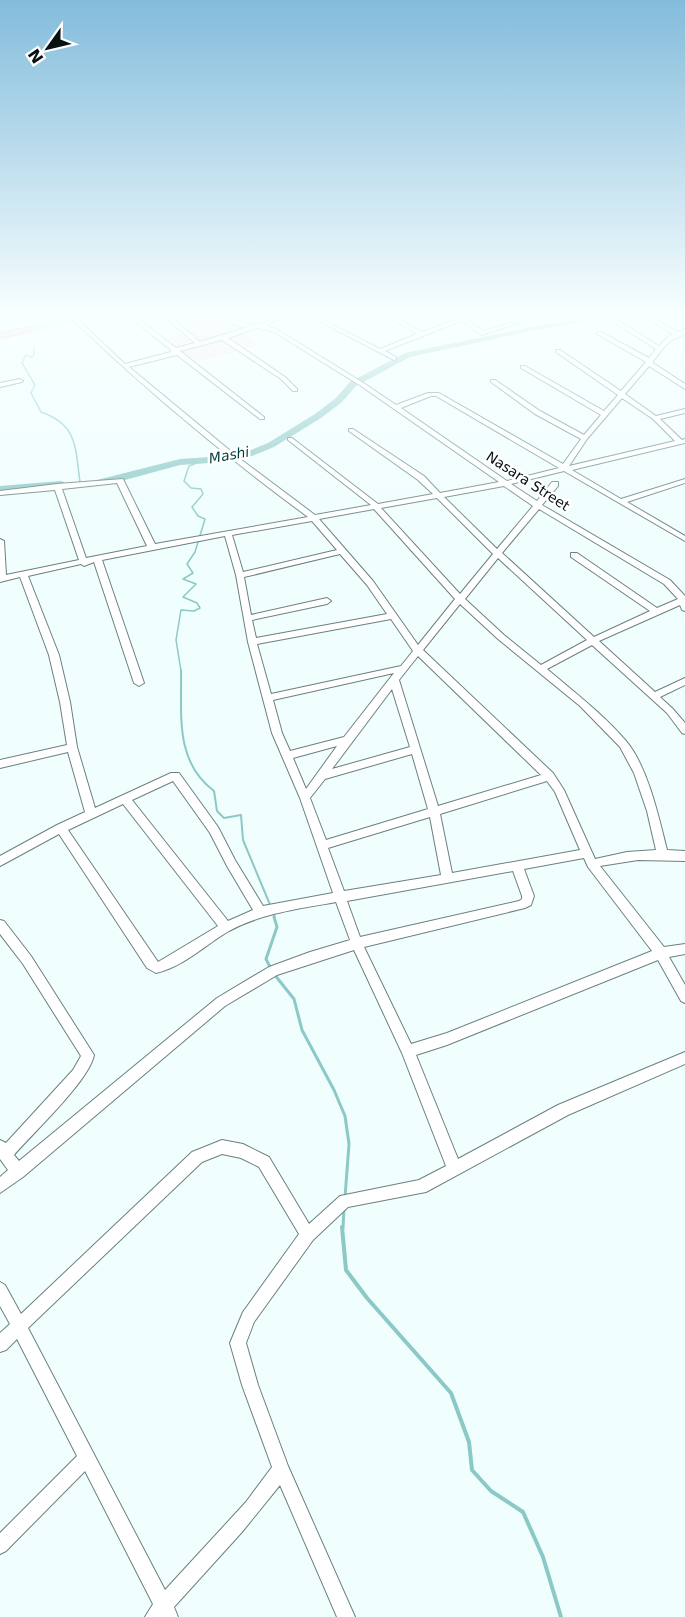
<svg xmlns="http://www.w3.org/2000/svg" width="685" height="1617" font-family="'DejaVu Sans',sans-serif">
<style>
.green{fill:#ffe2f1}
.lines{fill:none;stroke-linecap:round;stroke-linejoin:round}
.stream-far3{stroke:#8bc9c7;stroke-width:1.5}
.stream-far2{stroke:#8bc9c7;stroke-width:2}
.stream-far1{stroke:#8bc9c7;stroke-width:3}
.stream{stroke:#8bc9c7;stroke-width:4}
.river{fill:#8bc9c7;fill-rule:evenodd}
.minor-casing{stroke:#6b807f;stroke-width:2}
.highway-casing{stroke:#a48597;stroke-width:1}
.minor{fill:#fff;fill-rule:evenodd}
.highway{fill:#f8c4df;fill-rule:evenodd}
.labels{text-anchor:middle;stroke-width:5;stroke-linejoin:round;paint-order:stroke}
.far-water-label{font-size:14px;font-style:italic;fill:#013e3d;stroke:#fff}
.far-street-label{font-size:14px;fill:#081010;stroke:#fff}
</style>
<rect width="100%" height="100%" fill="#f0fefe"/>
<path class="green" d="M 162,317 L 229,317 L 245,327 L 241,329 L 259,346 L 189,363 L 160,341 L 184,331 L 180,326 Z"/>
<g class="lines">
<g class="stream-far3">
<path d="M 582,317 L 585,320"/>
<path d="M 18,319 L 20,317"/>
<path d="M 34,347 L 34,355 L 31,357 L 26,355 L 22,363 L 35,385 L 31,393 L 41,412 C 78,425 75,447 80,482"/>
<path d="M 181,671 L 176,640 L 181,610 L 194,611 L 200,608 L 197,603 L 183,597 L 196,584 L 183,579 L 193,573 L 187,564 L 195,552 L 205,519 L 198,516 L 192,507 L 203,494 L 201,489 L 191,488 L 184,481 L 189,466 L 202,461"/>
</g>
<g class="stream-far2">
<path d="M 181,670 C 182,714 174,761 214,791 L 217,811 L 224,818 L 241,815 L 243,840 L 271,907"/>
<path d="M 273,912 L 275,918"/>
</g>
<g class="stream-far1">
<path d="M 271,969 L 266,959 L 277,927 L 274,917"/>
<path d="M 274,974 L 294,999 L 302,1030 L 334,1090 L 345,1116 L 349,1144 L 345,1197"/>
<path d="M 343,1228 L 344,1208"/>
</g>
<path class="stream" d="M 342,1227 L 346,1270 L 367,1298 L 451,1393 L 469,1442 L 472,1470 L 491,1491 L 523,1512 L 543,1557 L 561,1617"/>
<g class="river">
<path d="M 594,317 L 613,317 L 541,329 L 410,357 L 356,386 L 342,402 L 321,418 L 274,447 L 252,456 L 225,462 L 180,465 L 114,483 L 98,484 L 93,481 L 180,459 L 225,456 L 246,452 L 268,443 L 315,414 L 336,398 L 350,382 L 405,353 L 541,325 Z"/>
<path d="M 61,481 L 64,482 L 64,486 L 0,492 L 0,486 Z"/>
</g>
<defs>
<g id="minor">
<path d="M 75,317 L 125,364 L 171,352 L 171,350 L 129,317 L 136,317 L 176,348 L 195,343 L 165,317 L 171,317 L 200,342 L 248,327 L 235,325 L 224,317 C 235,317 244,326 257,324 C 267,323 274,317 285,317 L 265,325 L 278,330 L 365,384 L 396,405 L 428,393 L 439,393 L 563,464 L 581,439 L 535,414 L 491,382 L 491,380 L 495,380 L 540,411 L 584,435 L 601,415 L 521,368 L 521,366 L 525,366 L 604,411 L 618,395 L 556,352 L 556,350 L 560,350 L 621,391 L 646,362 L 597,334 L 597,332 L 601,332 L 649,358 L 656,349 L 612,321 L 612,319 L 616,319 L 659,346 L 668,337 L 673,334 L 643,317 L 650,317 L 678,332 L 685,329 L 685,333 L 682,335 L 682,337 C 669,337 661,352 653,361 L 653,363 L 685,384 L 685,389 L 649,366 L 625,394 L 656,416 L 685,409 L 685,413 L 660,419 L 682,440 L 685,439 L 685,443 L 572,470 L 621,499 L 685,479 L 685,483 L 627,502 L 685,536 L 685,541 L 564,471 L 511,484 L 537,501 L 552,482 L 558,482 L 558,486 L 542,505 L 670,580 L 685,596 L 685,611 L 682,610 L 680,605 L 599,641 L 655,692 L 685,678 L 685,685 L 660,697 L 673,709 L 685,723 L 685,734 L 682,733 L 667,713 L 592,645 L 547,669 C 574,692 603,714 626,741 C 648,767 659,818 667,850 L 685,851 L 685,861 L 638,860 L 600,866 L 664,947 L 685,944 L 685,954 L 669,957 L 685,985 L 685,1003 L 681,1001 L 658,960 L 447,1045 L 416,1055 L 458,1159 L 558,1105 L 685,1052 L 685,1064 L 568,1115 L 426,1192 L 348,1207 L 313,1240 L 254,1322 L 246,1343 L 258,1385 L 288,1466 L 355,1617 L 337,1617 L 280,1485 L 242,1532 L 174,1607 L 178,1617 L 145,1617 L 153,1604 L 85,1471 L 6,1551 L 0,1554 L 0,1533 L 77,1456 L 17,1339 L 6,1350 L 0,1352 L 0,1333 L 10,1324 L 0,1306 L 0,1282 L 5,1285 L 21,1314 L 192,1152 L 222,1140 L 243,1144 L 269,1157 L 309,1224 L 340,1196 L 419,1180 L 446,1166 L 402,1053 L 354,950 L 277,975 L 225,1006 L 23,1177 L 0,1193 L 0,1177 L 8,1170 L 0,1159 L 0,1140 L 6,1143 L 73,1070 L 81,1056 L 23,964 L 0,934 L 0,920 L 4,921 L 31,956 L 94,1055 C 89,1081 33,1133 14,1155 L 19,1161 L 217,998 L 269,967 L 310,952 L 350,940 L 336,902 C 299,909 262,913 229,931 C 205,945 183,967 156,973 L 147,968 L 59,834 L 0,866 L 0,856 L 57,825 L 85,812 L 68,752 L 0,768 L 0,760 L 67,745 L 60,702 L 49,655 L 20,577 L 0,582 L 0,539 L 4,541 L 6,575 L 79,560 L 55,490 L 0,495 L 0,491 L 57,484 L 123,479 L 155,544 L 308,517 C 225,456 147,391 73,320 L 72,319 ZM 257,328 L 274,332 L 361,386 L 499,482 L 440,493 L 424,476 L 353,429 L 349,429 L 349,431 L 418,480 L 433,494 L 378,504 L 292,438 L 288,438 L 288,440 L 371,505 L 315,515 L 239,458 L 129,367 L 177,355 L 260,419 L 264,419 L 264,417 L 180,351 L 222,340 L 281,379 L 293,391 L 297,391 L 297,389 L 285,377 L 228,338 ZM 431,396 L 436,396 L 559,468 L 507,481 L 401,408 ZM 622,398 L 653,419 L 675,441 L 569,466 L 587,439 ZM 117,483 L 147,546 L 86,558 L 62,489 ZM 504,486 L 533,506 L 497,549 L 444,497 ZM 437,498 L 493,554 L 460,594 L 381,508 ZM 374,509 L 455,599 L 418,645 L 373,581 L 319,519 ZM 539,509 L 664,584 L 678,599 L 657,608 L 577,553 L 571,553 L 571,557 L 650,611 L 594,637 L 502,553 ZM 312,521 L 337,550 L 243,572 L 232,535 ZM 225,536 L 236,575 L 248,642 L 272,733 L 300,798 L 333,893 L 263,906 L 235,860 L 218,827 L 179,773 L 171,773 L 95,808 L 77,747 L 70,702 L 59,655 L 28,576 L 81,564 L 84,566 L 94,562 L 134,683 L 139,686 L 144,683 L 102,560 ZM 340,554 L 367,585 L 387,614 L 256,638 L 252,620 L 327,604 L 331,601 L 327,598 L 251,615 L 244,577 ZM 498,558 L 587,640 L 541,665 L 504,635 L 465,599 ZM 460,604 L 498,639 L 580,706 L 620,747 L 634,773 L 647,811 L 656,850 L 627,852 L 595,859 L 564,790 L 553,773 L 423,650 ZM 391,619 L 413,651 L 401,666 L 271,694 L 257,644 ZM 418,656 L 541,775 L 438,806 L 399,680 ZM 394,673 L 344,737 L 290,751 L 282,733 L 273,700 ZM 392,689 L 410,747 L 332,769 ZM 337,746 L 306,789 L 293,758 ZM 412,754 L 428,809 L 326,840 L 310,798 L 325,779 ZM 173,781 L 210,833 L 227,866 L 253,910 L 228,921 L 132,800 ZM 547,781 L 555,792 L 580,850 L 452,873 L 440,814 ZM 123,804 L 218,926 L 158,962 L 68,830 ZM 430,817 L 441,875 L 344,891 L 328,848 ZM 584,858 L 588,867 L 652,951 L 447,1033 L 411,1044 L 364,947 L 525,908 L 531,905 L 534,896 L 524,869 ZM 513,871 L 522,896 L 522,899 L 519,901 L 360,937 L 347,901 ZM 222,1154 L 241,1158 L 259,1167 L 299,1234 L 243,1312 L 230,1343 L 242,1385 L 272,1467 L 246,1502 L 165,1590 L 28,1328 L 202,1162 Z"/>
<path d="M 311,317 L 318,317 L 380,349 L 417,334 L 388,317 L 395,317 L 422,332 L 458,319 L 456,317 L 463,317 L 483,331 L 517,321 L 512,317 L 519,317 L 525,321 L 482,335 L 461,321 L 385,351 L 396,357 L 396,359 L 394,360 Z"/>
<path d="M 20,379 L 23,381 L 22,382 L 0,387 L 0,383 Z"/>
</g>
<path id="highway" d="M 74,317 L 89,317 L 0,339 L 0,333 Z"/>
</defs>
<use href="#minor" class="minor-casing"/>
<use href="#highway" class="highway-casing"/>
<use href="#minor" class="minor"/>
<use href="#highway" class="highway"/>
</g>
<linearGradient id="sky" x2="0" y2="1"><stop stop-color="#83bcdb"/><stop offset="0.58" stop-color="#f8ffff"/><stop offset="1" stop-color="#f8ffff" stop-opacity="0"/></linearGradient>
<rect width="685" height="543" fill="url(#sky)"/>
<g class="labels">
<g class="far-water-label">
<text transform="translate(229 455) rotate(-10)" y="5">Mashi</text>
</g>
<g class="far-street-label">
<text transform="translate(528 481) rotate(33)" y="5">Nasara Street</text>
</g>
</g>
<g transform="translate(48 48) rotate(236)" stroke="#ffffff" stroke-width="4.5" paint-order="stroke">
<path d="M0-4.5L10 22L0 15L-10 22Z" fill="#081010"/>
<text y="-9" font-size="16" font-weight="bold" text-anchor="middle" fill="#081010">N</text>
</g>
</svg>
